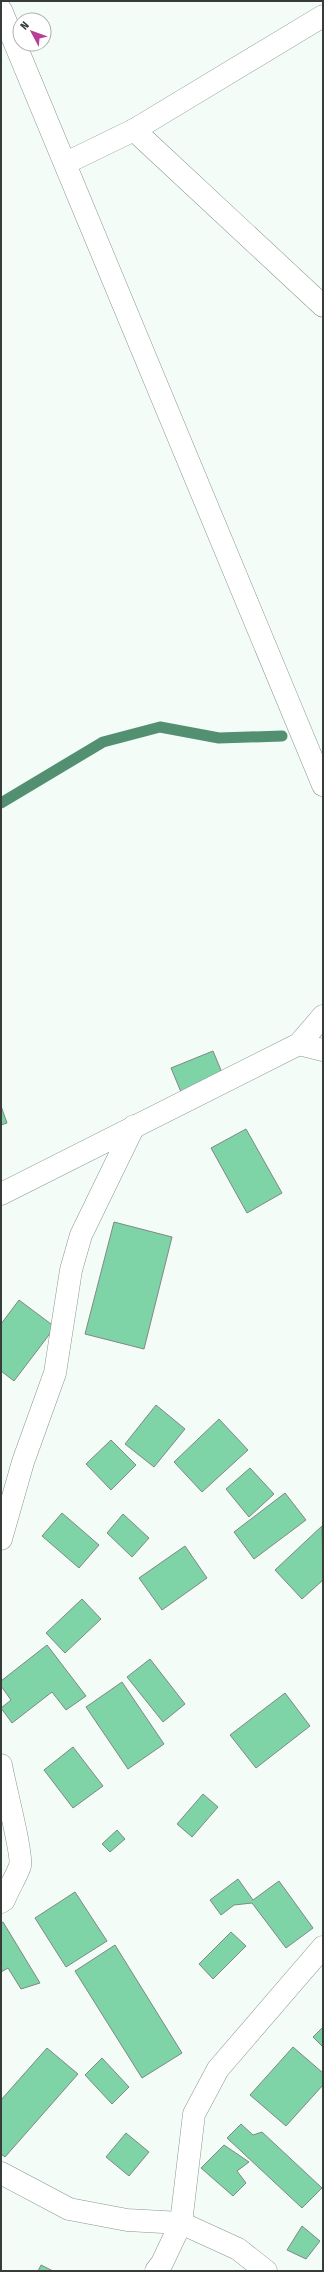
<svg xmlns="http://www.w3.org/2000/svg" width="324" height="2272" font-family="'Fira Sans Condensed',sans-serif">
<style>
.lines{fill:none;stroke-linecap:round;stroke-linejoin:round}
.stream{stroke:#539072;stroke-width:11}
.building{fill:#7ed3a7;stroke:#808983}
.street-casing{stroke:#8c9590;stroke-width:23}
.secondary-casing{stroke:#8c9590;stroke-width:23}
.street{stroke:#fff;stroke-width:22}
.secondary{stroke:#fff;stroke-width:22}
</style>
<rect width="100%" height="100%" fill="#f3fcf7"/>
<g class="lines">
<path class="stream" d="M 1,803 L 103,742 L 160,727 L 219,738 L 282,736"/>
</g>
<g class="building">
<path d="M 213,1051 L 223,1075 L 181,1092 L 171,1068 Z"/>
<path d="M 1,1106 L 7,1123 L 1,1125 Z"/>
<path d="M 246,1129 L 282,1193 L 247,1213 L 211,1148 Z"/>
<path d="M 114,1222 L 172,1237 L 144,1349 L 85,1334 Z"/>
<path d="M 19,1300 L 55,1327 L 14,1381 L 1,1371 L 1,1324 Z"/>
<path d="M 156,1405 L 185,1429 L 154,1467 L 125,1444 Z"/>
<path d="M 219,1419 L 248,1450 L 202,1492 L 174,1462 Z"/>
<path d="M 111,1440 L 136,1465 L 111,1490 L 86,1464 Z"/>
<path d="M 250,1468 L 274,1494 L 249,1517 L 226,1489 Z"/>
<path d="M 285,1493 L 306,1520 L 254,1559 L 234,1532 Z"/>
<path d="M 62,1513 L 99,1545 L 79,1568 L 42,1536 Z"/>
<path d="M 123,1514 L 149,1538 L 132,1557 L 107,1533 Z"/>
<path d="M 322,1526 L 323,1580 L 302,1599 L 275,1570 Z"/>
<path d="M 185,1546 L 207,1578 L 162,1610 L 139,1578 Z"/>
<path d="M 82,1599 L 101,1619 L 65,1653 L 46,1633 Z"/>
<path d="M 47,1645 L 86,1696 L 66,1710 L 52,1692 L 12,1723 L 1,1708 L 11,1700 L 1,1686 L 1,1681 Z"/>
<path d="M 150,1659 L 185,1704 L 163,1722 L 127,1677 Z"/>
<path d="M 122,1682 L 164,1744 L 128,1769 L 86,1707 Z"/>
<path d="M 285,1693 L 310,1726 L 256,1768 L 230,1735 Z"/>
<path d="M 73,1747 L 103,1786 L 73,1808 L 44,1770 Z"/>
<path d="M 203,1794 L 218,1807 L 192,1837 L 177,1824 Z"/>
<path d="M 117,1830 L 125,1839 L 110,1852 L 102,1844 Z"/>
<path d="M 238,1879 L 253,1900 L 279,1881 L 313,1928 L 286,1948 L 252,1903 L 234,1905 L 221,1915 L 210,1900 Z"/>
<path d="M 75,1892 L 107,1941 L 66,1967 L 35,1918 Z"/>
<path d="M 3,1922 L 40,1983 L 21,1989 L 8,1968 L 1,1972 L 1,1923 Z"/>
<path d="M 231,1932 L 246,1946 L 213,1979 L 199,1964 Z"/>
<path d="M 115,1945 L 182,2053 L 142,2078 L 75,1971 Z"/>
<path d="M 323,2027 L 323,2047 L 313,2037 Z"/>
<path d="M 293,2047 L 323,2073 L 323,2085 L 286,2126 L 250,2095 Z"/>
<path d="M 47,2048 L 78,2074 L 5,2157 L 1,2154 L 1,2100 Z"/>
<path d="M 102,2058 L 129,2087 L 112,2104 L 85,2075 Z"/>
<path d="M 241,2124 L 253,2135 L 262,2132 L 322,2188 L 302,2208 L 227,2138 Z"/>
<path d="M 126,2133 L 149,2152 L 129,2176 L 106,2157 Z"/>
<path d="M 224,2145 L 249,2162 L 237,2171 L 246,2183 L 233,2196 L 201,2168 Z"/>
<path d="M 302,2226 L 320,2241 L 306,2259 L 287,2250 Z"/>
<path d="M 41,2265 L 53,2271 L 38,2271 Z"/>
</g>
<g class="lines">
<defs>
<g id="street">
<path d="M 134,130 L 323,16"/>
<path d="M 66,163 L 134,130 L 323,306"/>
<path d="M 299,1044 L 323,1050"/>
<path d="M 1,1194 L 299,1044 L 323,1016"/>
<path d="M 1,1539 L 23,1462 L 55,1373 L 71,1270 L 81,1235 L 134,1126"/>
<path d="M 1,1765 C 4,1783 23,1855 20,1866 C 16,1877 9,1888 4,1900 L 1,1902"/>
<path d="M 1,2173 L 69,2209 L 127,2220 L 181,2223 L 238,2249 L 266,2271"/>
<path d="M 156,2271 L 162,2263 L 181,2223 L 194,2114 L 218,2069 L 323,1947"/>
</g>
<path id="secondary" d="M 1,10 L 323,785"/>
</defs>
<use href="#street" class="street-casing"/>
<use href="#secondary" class="secondary-casing"/>
<use href="#street" class="street"/>
<use href="#secondary" class="secondary"/>
</g>
<rect width="324" height="2272" fill="none" stroke="#383c39" stroke-width="4"/>
<g transform="translate(32 32) rotate(311)"><circle r="19" fill="#ffffff" stroke="#afb1b0"/>
<path d="M0-3L7 15L0 10L-7 15Z" fill="#b74096"/>
<text y="-6" font-size="11" font-weight="bold" text-anchor="middle" fill="#383c39">N</text>
</g>
</svg>
